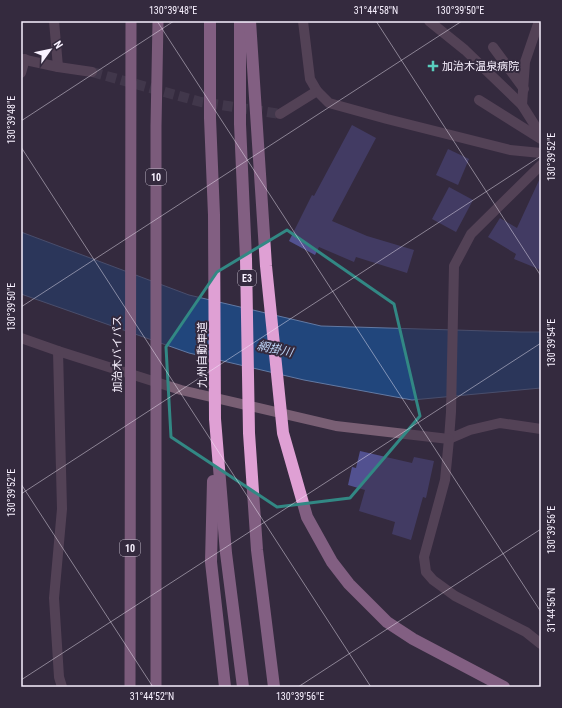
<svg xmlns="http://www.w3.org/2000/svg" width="562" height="708" font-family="'Roboto Condensed','Noto Sans JP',sans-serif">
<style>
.water{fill:#21467c;stroke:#6279a3}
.building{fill:#525190}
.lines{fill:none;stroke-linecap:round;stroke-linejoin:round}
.minor-tunnel{stroke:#51485b;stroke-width:10;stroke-dasharray:10 5;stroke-linecap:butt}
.minor{stroke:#795f74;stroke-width:10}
.tertiary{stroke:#795f74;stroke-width:10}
.trunk{stroke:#d097c6;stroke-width:11}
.motorway{stroke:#dfa0d4;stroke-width:12}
.marked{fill:none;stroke:#328884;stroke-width:3;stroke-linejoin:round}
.ticks{fill:none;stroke:#f8f1ff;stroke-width:1;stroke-opacity:0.45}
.poi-dot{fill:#59cebe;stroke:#342a3e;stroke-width:1.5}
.labels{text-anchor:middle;stroke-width:4;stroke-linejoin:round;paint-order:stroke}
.shield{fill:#342a3e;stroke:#bdb5c5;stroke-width:1}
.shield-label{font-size:10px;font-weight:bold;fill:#f8f1ff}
.poi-label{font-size:11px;fill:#f8f1ff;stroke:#342a3e;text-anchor:start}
.street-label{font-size:11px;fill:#f8f1ff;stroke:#342a3e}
.water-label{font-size:12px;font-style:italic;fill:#bdd4f5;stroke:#342a3e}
.neatline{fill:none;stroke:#f8f1ff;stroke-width:1.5}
.ticks-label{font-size:10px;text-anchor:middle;fill:#f8f1ff}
</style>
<rect width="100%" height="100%" fill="#342a3e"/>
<path class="water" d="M 21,232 L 189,295 L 321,326 L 521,332 L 541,332 L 541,388 L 412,400 L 304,380 L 189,353 L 21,294 Z"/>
<g class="building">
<path d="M 352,125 L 376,138 L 332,221 L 367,236 L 414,250 L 407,273 L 356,257 L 354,262 L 319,247 L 315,255 L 289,241 L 312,195 L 314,196 Z"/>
<path d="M 448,149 L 469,159 L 458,185 L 436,175 Z"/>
<path d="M 541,176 L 541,270 L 514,259 L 516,254 L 488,237 L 500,218 L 517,228 Z"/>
<path d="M 449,187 L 473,200 L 456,232 L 432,219 Z"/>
<path d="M 360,451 L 412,463 L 414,457 L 434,461 L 426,498 L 423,497 L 411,540 L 392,534 L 395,522 L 359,511 L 365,490 L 348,485 L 352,467 L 356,468 Z"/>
</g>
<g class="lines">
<path class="minor-tunnel" d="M 92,72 L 201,102 L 280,114"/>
<g class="minor">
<path d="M 54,21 L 58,67"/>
<path d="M 303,21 L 310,79 L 317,91 L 329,103 L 387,119 L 510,150 L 541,153"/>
<path d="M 429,21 L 465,50 L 522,105 L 541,135"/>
<path d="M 493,47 L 524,89"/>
<path d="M 21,59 L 58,67 L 92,72"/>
<path d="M 21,73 L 25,59"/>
<path d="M 479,100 L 541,139"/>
<path d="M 522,105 L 525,62 L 539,21"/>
<path d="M 280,114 L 317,91"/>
<path d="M 541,165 L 471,234 L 454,266 L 451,412 L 449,439 L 470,430 L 500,423 L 541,429"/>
<path d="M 58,351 L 62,509 L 54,598 L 59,677 L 62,687"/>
</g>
<path class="tertiary" d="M 21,338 L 58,351 L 181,390 L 336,426 L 449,439 L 445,480 L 424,557 L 426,572 L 433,580 L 455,596 L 526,632 L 541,644"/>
<g class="trunk">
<path d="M 130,687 L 131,21"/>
<path d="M 156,687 L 156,126 L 158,21"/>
</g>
<g class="motorway">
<path d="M 210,21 L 210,118 L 214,215 L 215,419 L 226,553 L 243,687"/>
<path d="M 240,21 L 240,124 L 246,259 L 249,433 L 257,550 L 274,687"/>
<path d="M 250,21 L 266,266 L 283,433 L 307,517 L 332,562 L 349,584 L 387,622 L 413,639 L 504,687"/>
<path d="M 213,481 L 211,562 L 225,687"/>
</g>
</g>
<path d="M0 0H562V708H0ZM 287,230 L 394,304 L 420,416 L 350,498 L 277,507 L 171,437 L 166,347 L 217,272 Z" fill="#342a3e" fill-opacity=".55" fill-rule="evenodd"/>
<path class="marked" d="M 287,230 L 394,304 L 420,416 L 350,498 L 277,507 L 171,437 L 166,347 L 217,272 Z"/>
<path class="ticks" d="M 157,21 L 541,612M 376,21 L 541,276M 21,121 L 174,21M 21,147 L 371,687M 21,307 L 462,21M 21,484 L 153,687M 21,494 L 541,156M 21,680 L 541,343M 298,687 L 541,529"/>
<path class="poi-dot" d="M431 60h4v4h4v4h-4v4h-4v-4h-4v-4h4z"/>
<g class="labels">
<g class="shield">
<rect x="146" y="169" width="20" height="16" rx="3"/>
<rect x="238" y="270" width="18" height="16" rx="3"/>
<rect x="120" y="540" width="20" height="16" rx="3"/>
</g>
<g class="shield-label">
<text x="156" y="181">10</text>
<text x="247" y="282">E3</text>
<text x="130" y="552">10</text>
</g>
<g class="poi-label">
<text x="442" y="70">加治木温泉病院</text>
</g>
<g class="street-label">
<text transform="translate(117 354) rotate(-90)" y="4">加治木バイパス</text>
<text transform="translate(202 355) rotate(-90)" y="4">九州自動車道</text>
</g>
<g class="water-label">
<text transform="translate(275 349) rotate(12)" y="4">網掛川</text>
</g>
</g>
<rect width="562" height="708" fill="none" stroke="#342a3e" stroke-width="44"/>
<g transform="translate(50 50) rotate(57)" stroke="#342a3e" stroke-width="3" paint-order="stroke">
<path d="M0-3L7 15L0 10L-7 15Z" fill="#f8f1ff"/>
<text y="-6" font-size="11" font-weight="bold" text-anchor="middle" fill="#f8f1ff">N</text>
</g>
<rect x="22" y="22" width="518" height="664" class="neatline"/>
<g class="ticks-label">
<text x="173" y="14">130°39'48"E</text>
<text x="376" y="14">31°44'58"N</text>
<text x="460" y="14">130°39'50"E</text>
<text transform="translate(11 120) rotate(-90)" y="4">130°39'48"E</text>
<text transform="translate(551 157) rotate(-90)" y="4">130°39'52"E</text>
<text transform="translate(11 307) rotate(-90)" y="4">130°39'50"E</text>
<text transform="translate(551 343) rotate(-90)" y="4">130°39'54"E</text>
<text transform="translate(11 493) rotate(-90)" y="4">130°39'52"E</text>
<text transform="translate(551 530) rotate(-90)" y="4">130°39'56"E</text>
<text transform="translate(551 610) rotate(-90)" y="4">31°44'56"N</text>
<text x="152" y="700">31°44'52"N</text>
<text x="300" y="700">130°39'56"E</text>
</g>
</svg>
